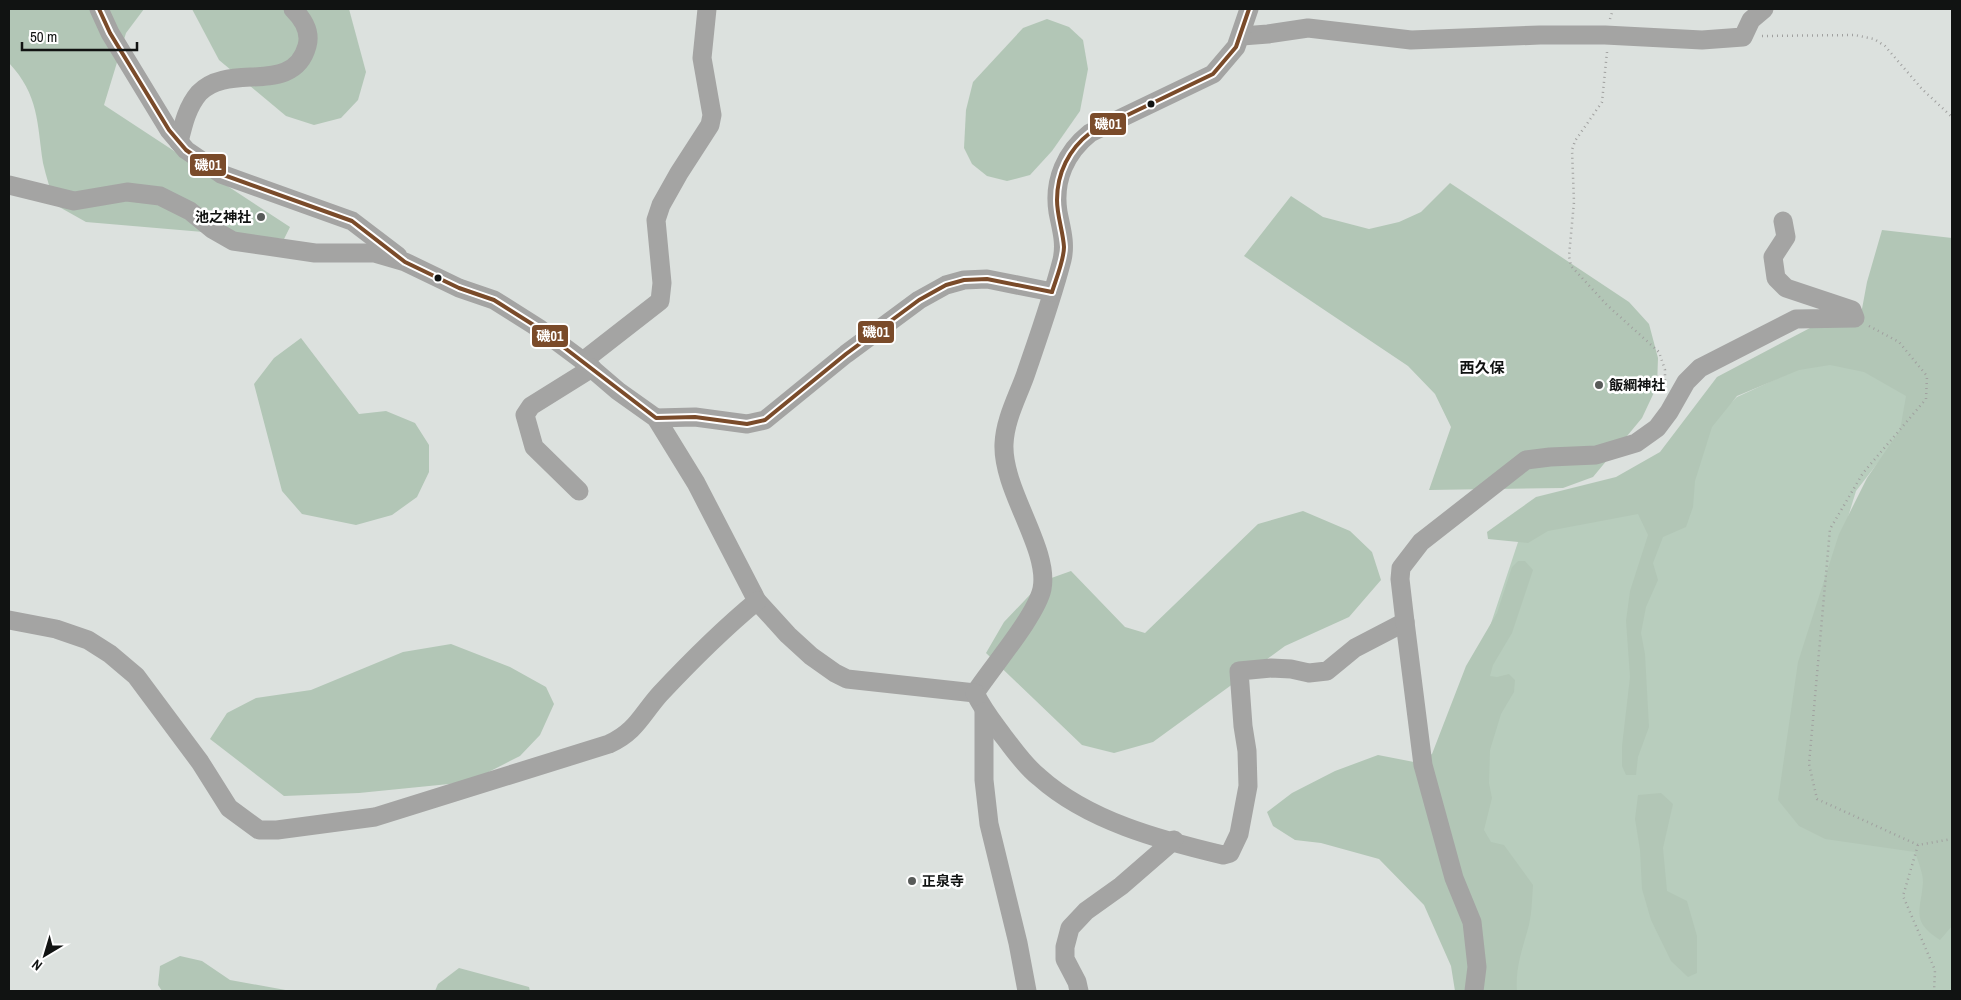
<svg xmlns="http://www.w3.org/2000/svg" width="1961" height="1000" font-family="'Archivo Narrow','Noto Sans JP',sans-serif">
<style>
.green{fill:#b8cdbd}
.forest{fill:#b2c6b6}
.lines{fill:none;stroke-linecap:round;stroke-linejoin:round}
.path{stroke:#a0a09f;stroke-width:2.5;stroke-dasharray:1 4;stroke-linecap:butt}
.minor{stroke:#a4a4a3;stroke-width:19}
.bus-1-casing{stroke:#fff;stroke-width:8}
.bus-1{stroke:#7a4b2a;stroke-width:4}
.bus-dot{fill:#111312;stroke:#fff;stroke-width:2}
.poi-dot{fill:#585b59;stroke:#fff;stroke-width:2}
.labels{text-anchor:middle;stroke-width:5;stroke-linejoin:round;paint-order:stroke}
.poi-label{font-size:14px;font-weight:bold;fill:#111312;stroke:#fff;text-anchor:start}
.neighbourhood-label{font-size:15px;font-weight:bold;fill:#111312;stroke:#fff}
.line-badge{stroke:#fff;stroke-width:2}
.badge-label{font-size:14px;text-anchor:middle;font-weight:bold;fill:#fff}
</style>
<rect width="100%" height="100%" fill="#dce1de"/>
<path class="green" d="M 1818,360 L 1885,364 L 1917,393 L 1904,429 L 1856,491 L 1827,586 L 1952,844 L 1952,991 L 1487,991 L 1441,774 L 1523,527 L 1644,485 L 1737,397 Z"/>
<g class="forest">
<path d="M 9,9 L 144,9 L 126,33 L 104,105 L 290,227 L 284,239 L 86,222 L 54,204 C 51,190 46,177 43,163 C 37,123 39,95 9,63 Z"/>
<path d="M 192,9 L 349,9 L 366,72 L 358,100 L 341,118 L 314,125 L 286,116 L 219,60 Z"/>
<path d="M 1047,19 L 1069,27 L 1083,40 L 1088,69 L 1080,111 L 1052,151 L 1030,175 L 1007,181 L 987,176 L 972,164 L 964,148 L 966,110 L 973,82 L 1023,28 Z"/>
<path d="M 1450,183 L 1629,302 L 1649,324 L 1658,358 L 1657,386 L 1642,418 L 1593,477 L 1563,488 L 1429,490 L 1451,427 L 1435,394 L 1408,366 L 1244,256 L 1291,196 L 1323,217 L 1369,229 L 1399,222 L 1421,212 Z"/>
<path d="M 1882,230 L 1952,238 L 1952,926 L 1940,940 C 1910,921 1921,911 1923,882 C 1923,873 1918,861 1915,852 L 1825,839 L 1799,826 L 1778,800 L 1798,662 L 1839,534 L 1867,478 L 1900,430 L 1906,396 L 1864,372 L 1830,365 L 1799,370 L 1737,396 L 1712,427 L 1695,481 L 1693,507 L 1686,527 L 1663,537 L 1653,563 L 1658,580 L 1646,607 L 1641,633 L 1645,654 L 1649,727 L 1638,757 L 1636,775 L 1626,775 L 1622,766 L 1622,746 L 1630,677 L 1626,621 L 1630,591 L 1648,535 L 1638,514 L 1548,531 L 1528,543 L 1488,539 L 1487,532 L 1536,497 L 1616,477 L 1660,452 L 1717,377 L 1810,328 L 1859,325 L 1867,282 Z"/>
<path d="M 301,338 L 359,414 L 386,411 L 415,423 L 429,445 L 429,472 L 417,497 L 392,515 L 356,525 L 302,514 L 282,491 L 254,384 L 274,358 Z"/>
<path d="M 1303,511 L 1350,531 L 1372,552 L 1381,580 L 1349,617 L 1285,646 L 1153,742 L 1114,753 L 1082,745 L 986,653 L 1004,622 L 1043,581 L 1071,571 L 1125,627 L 1145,633 L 1258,524 Z"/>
<path d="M 1518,561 L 1525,561 L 1533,570 L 1512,633 L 1493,665 L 1490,676 L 1497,677 L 1509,674 L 1515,680 L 1514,692 L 1501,714 L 1490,750 L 1489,783 L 1492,798 L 1484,830 L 1491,842 L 1504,845 L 1533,885 C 1532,898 1532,912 1529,925 C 1523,947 1515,968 1517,991 L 1455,991 L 1451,966 L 1424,905 L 1379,859 L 1321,843 L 1295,840 L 1273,826 L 1267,812 L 1292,793 L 1335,771 L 1378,755 L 1414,762 L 1432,754 L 1466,666 L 1497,613 L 1512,567 Z"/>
<path d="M 451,644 L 510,667 L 546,687 L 554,704 L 540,735 L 520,756 L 469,782 L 359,793 L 284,796 L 210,739 L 227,713 L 256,698 L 311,690 L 403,652 Z"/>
<path d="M 1661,793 L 1673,804 L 1663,848 L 1667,891 L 1687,901 L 1697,936 L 1697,973 L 1688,977 L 1671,961 L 1651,920 L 1642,889 L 1640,850 L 1635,819 L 1638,795 Z"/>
<path d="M 180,956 L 202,961 L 230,980 L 291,991 L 162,991 L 158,985 L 160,966 Z"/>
<path d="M 459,968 L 529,987 L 530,991 L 435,991 L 438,984 Z"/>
</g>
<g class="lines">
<g class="path">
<path d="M 1610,19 L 1613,9"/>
<path d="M 1762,36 L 1855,35 L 1874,39 L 1885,46 L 1922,89 L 1952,117"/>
<path d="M 1607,52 L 1602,102 L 1575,141 L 1572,150 L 1574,202 L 1569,256 L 1571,266 L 1607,305 L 1659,352 L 1665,370 L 1665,383"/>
<path d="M 1869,326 L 1899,342 L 1927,376 L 1926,399 L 1863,473 L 1830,529 L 1809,764 L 1817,799 L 1918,845 L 1952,839"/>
<path d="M 1918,845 L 1903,896 L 1935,970 L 1934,991"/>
</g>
<g class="minor">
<path d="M 99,9 L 110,33 L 169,130 L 186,150 L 221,174 L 352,221 L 398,256"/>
<path d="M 1242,36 L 1268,34 L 1308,28 L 1411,40 L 1540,35 L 1605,35 L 1702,40 L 1743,37 L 1751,20 L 1764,9"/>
<path d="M 179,142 C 183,125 187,107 199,93 C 229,61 293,97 307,46 C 311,32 303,19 293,9"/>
<path d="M 9,185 L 74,201 L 127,192 L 160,196 L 190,211 L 212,229 L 233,241 L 315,253 L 374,253 L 405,262 L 459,288 L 494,300 L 540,329 L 583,361 L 618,391 L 656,418 L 696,483 L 757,601 L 788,635 L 811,656 L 835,673 L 847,679 L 975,693 C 992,667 1036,616 1042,589 C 1050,549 1002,490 1004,444 C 1005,420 1017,398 1025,376 C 1038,338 1052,299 1062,260 C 1066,243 1061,228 1058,212 C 1053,180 1066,152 1090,133 L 1213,74 L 1236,47 L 1249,9"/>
<path d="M 583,361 L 660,301 L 662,283 L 656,220 L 661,205 L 679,173 L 710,125 L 712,115 L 702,58 L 707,9"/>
<path d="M 656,418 L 695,417 L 747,424 L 765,420 L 846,354 L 919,300 L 946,285 L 964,280 L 987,279 L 1052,292"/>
<path d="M 579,491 L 534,447 L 525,415 L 531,406 L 592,368"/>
<path d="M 9,620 L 56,629 L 88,640 L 110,654 L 136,676 L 200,762 L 229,808 L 259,830 L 277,830 L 375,817 L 609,744 C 636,732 642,714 660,694 C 690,662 723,629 757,601"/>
<path d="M 975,693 C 983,710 993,722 1004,737 C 1015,751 1025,766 1039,777 C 1088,821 1160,840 1223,855 L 1230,853 L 1239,834 L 1248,786 L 1247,751 L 1243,726 L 1239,671 L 1271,668 L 1291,669 L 1309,673 L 1327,671 L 1355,648 L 1405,622"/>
<path d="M 984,712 L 984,780 L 989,824 L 1018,943 L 1027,991"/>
<path d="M 1079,991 L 1077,982 L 1065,959 L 1065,947 L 1070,928 L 1086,911 L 1121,886 L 1174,840"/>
<path d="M 1474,991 L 1477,967 L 1472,922 L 1454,878 L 1423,765 L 1405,622 L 1400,579 L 1401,568 L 1421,542 L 1526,460 L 1550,457 L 1596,455 L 1636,443 L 1657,428 L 1669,412 L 1686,382 L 1700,368 L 1796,319 L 1855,318 L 1852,310 L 1786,288 L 1776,278 L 1773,257 L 1786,237 L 1783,221"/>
</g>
<defs>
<g id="bus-1">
<path d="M 99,9 L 110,33 L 169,130 L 186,150 L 221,174 L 352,221 L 405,262 L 459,288 L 494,300 L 540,329 L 656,418 L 695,417 L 747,424 L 765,420 L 846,354 L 919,300 L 946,285 L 964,280 L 987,279 L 1052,292"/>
<path d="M 1052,292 C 1056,279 1064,260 1064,247 C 1063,231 1057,216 1057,200 C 1057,173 1069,149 1090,133 L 1213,74 L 1236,47 L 1249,9"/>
</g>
</defs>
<use href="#bus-1" class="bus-1-casing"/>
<use href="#bus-1" class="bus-1"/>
</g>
<g class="bus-dot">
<circle cx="1151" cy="104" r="4.5"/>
<circle cx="438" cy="278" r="4.5"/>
</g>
<g class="poi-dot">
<circle cx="261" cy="217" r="5"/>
<circle cx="1599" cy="385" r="5"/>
<circle cx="912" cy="881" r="5"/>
</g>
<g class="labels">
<g class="poi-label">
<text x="251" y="222" text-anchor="end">池之神社</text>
<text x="1609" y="390">飯綱神社</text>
<text x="922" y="886">正泉寺</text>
</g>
<g class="neighbourhood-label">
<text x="1482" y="373">西久保</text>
</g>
</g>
<g class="line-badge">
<rect x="1089" y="112" width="38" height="24" rx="5" fill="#7a4b2a"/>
<rect x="189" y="153" width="38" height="24" rx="5" fill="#7a4b2a"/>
<rect x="857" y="320" width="38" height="24" rx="5" fill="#7a4b2a"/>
<rect x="531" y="324" width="38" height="24" rx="5" fill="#7a4b2a"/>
</g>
<g class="badge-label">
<text x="1108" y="129">磯01</text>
<text x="208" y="170">磯01</text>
<text x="876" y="337">磯01</text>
<text x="550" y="341">磯01</text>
</g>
<rect width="1961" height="1000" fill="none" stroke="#111312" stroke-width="20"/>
<g transform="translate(45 955) rotate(218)" stroke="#ffffff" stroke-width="4" paint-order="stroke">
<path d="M0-4L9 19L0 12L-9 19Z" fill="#111312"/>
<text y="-8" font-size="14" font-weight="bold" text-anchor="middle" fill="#111312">N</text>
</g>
<path d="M22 42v8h115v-8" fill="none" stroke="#111312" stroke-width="2.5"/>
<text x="30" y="42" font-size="15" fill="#111312" stroke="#ffffff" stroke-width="4" paint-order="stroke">50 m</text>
</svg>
